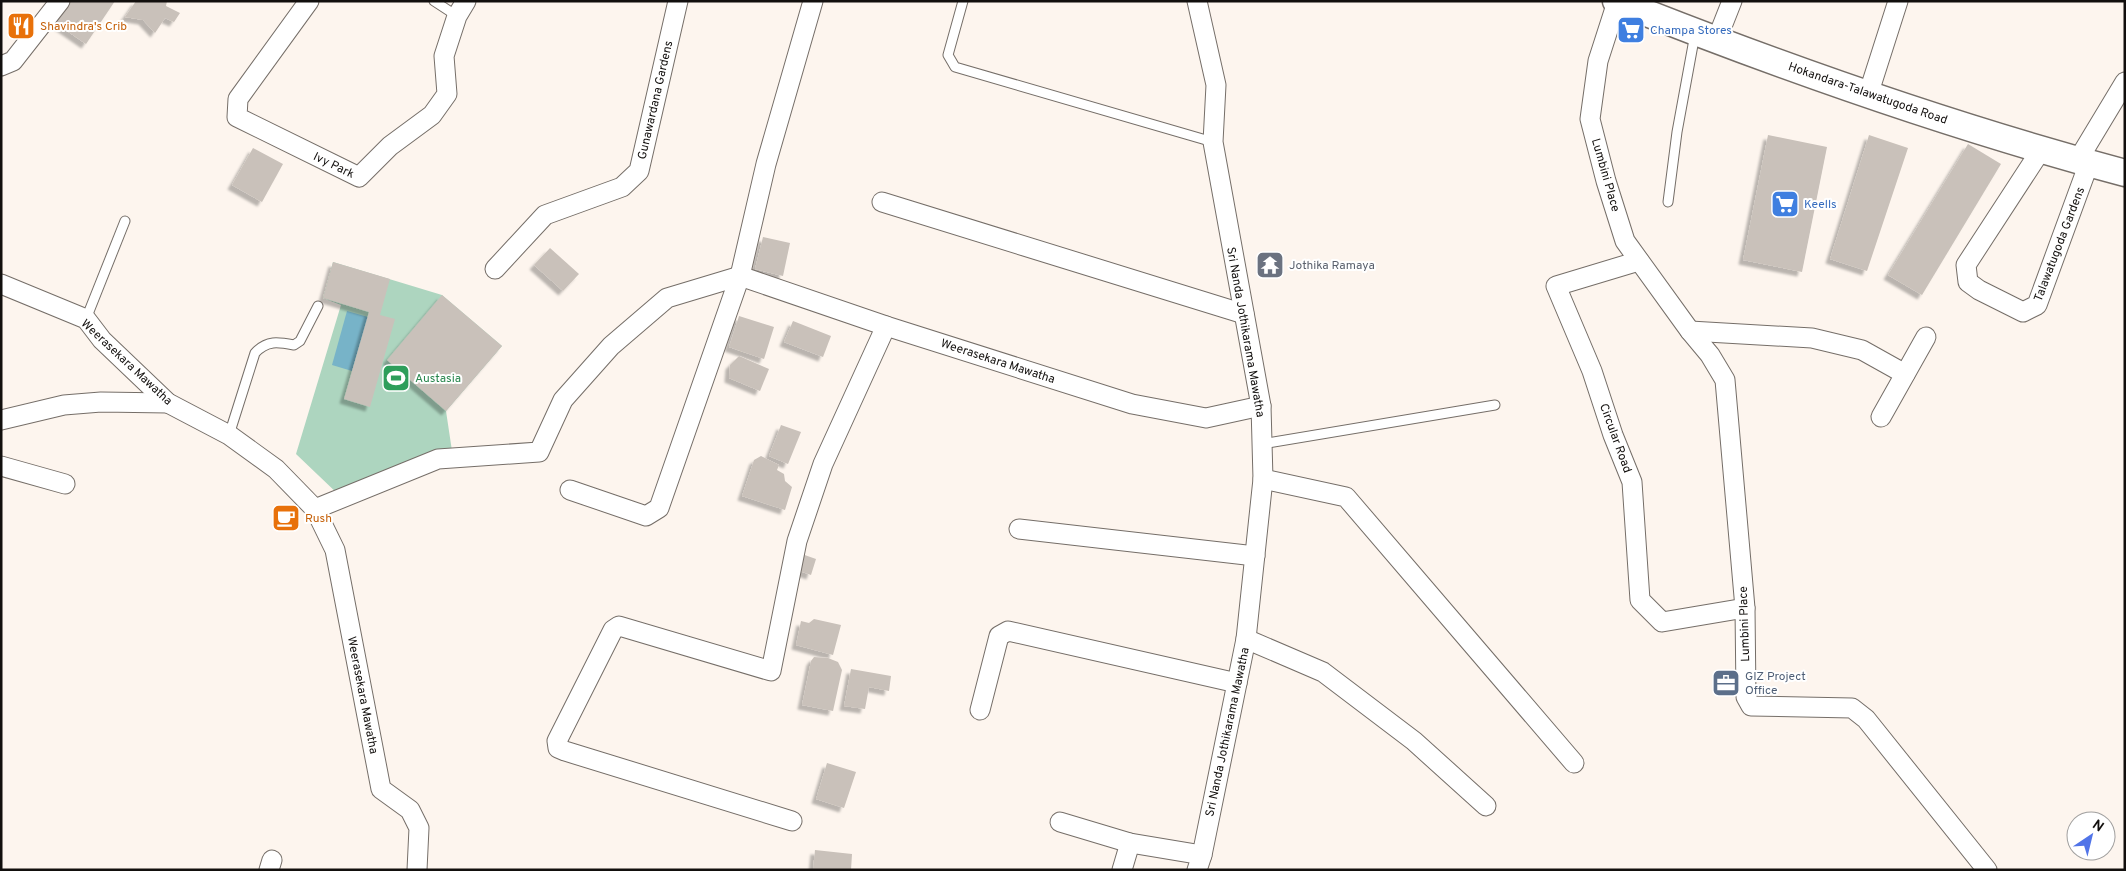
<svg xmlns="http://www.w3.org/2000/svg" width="2126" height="871" font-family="Overpass,sans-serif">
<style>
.green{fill:#add5bf}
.water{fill:#77b3c8}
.building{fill:#c9c1ba;filter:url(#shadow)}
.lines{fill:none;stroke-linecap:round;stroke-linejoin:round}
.service-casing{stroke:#756e68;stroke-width:11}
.minor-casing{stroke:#756e68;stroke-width:21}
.secondary-casing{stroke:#756e68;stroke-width:29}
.service{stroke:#fff;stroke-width:9}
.minor{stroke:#fff;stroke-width:19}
.secondary{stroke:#fff;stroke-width:26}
.labels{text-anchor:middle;stroke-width:4;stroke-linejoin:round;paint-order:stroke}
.food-label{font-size:12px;fill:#c56008;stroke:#fff;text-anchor:start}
.shop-label{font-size:12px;fill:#366cbe;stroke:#fff;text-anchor:start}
.street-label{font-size:12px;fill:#120f0d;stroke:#fff}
.worship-label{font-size:12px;fill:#5b616d;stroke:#fff;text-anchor:start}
.leisure-label{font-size:12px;fill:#27864d;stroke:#fff;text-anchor:start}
.service-label{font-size:12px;fill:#4e5e75;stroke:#fff;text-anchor:start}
</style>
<defs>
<filter id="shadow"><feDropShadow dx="-4.5" dy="4.5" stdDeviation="1" flood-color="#0004"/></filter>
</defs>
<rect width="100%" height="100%" fill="#fdf5ee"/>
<path class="green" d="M 333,262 L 442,295 L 502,346 L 446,411 L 452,451 L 340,496 L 296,454 L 341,305 L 323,298 Z"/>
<path class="water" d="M 347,311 L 368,317 L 352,371 L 332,365 Z"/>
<g class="building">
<path d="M 68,1 L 115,1 L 86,44 L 54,22 Z"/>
<path d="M 136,1 L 167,1 L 166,6 L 180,13 L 174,22 L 165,18 L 155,33 L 143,20 L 125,17 Z"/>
<path d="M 1768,135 L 1827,147 L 1802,272 L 1743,260 Z"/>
<path d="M 1869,135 L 1908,148 L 1867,271 L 1830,259 Z"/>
<path d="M 1968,144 L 2001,164 L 1922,295 L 1888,275 Z"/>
<path d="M 253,148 L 283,164 L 262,202 L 232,185 Z"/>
<path d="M 763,237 L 790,243 L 783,276 L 755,269 Z"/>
<path d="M 550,248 L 579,274 L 563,291 L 534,265 Z"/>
<path d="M 333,262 L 390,279 L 380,315 L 395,319 L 370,407 L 344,399 L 369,312 L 323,298 Z"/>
<path d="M 442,295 L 502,346 L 446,411 L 387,360 Z"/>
<path d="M 739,316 L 774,327 L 764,359 L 729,347 Z"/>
<path d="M 793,321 L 831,336 L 823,357 L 784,342 Z"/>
<path d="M 739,356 L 769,369 L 760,391 L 729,378 L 730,365 Z"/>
<path d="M 781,425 L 801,432 L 788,464 L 769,456 Z"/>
<path d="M 761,456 L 779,465 L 777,470 L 784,474 L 785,481 L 792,487 L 785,510 L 742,496 L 754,460 Z"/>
<path d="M 799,553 L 816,559 L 811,575 L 794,569 Z"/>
<path d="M 814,619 L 841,625 L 833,655 L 796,645 L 801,621 L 809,623 Z"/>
<path d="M 814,657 L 828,658 L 838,662 L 842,670 L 833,711 L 802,705 L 811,661 Z"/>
<path d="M 851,669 L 891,676 L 889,691 L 869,687 L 865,709 L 844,706 Z"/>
<path d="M 827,763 L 856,772 L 844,808 L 816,799 Z"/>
<path d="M 815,850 L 852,854 L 851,870 L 813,870 Z"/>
</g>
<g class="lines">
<defs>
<g id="service">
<path d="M 434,1 L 457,16"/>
<path d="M 963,1 L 948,55 L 955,67 L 1213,142"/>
<path d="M 1668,202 L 1677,132 L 1695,34"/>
<path d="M 86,319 L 125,221"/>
<path d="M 229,435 L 255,353 C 267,340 278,342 294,345 L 300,341 L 318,306"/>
<path d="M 1262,444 L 1495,405"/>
</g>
<g id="minor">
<path d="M 309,1 L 238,99 L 237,117 L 359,177 L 390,146 L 432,115 L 447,94 L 444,56 L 457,16 L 466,1"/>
<path d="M 1617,2 L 1598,61 L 1590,119 L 1606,181 L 1625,241 L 1690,331 L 1710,355 L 1725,380 L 1745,608 L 1746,697 L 1751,706 L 1852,708 L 1866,719 L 1987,870"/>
<path d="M 1717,39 L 1732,1"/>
<path d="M 1,66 L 13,61 L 60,1"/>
<path d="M 1868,95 L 1898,1"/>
<path d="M 2041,150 L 1966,265 L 1968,282 L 1979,290 L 2023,312 L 2037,305 L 2089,163"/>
<path d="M 2078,160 L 2125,82"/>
<path d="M 882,202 L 1244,314"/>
<path d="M 1639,261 L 1556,286 L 1592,371 L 1613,435 L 1632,482 L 1640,600 L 1662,622 L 1745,608"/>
<path d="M 495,269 L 545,215 L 622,187 L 639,171 L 678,1"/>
<path d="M 1,284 L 86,319 L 102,340 L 168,403 L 229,435 L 276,469 L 315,509 L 335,550 L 381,789 L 410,810 L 419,828 L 417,870"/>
<path d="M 1690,331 L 1812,338 L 1862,350 L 1905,374"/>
<path d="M 1881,417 L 1926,337"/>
<path d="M 1,420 L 64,405 L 101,402 L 168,403"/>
<path d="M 1,466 L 65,484"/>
<path d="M 1263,479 L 1346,497 L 1574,763"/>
<path d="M 570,490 L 646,516 L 659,508 L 740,276 L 766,164 L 813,1"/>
<path d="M 315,509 L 438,459 L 539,452 L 563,400 L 611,346 L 667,298 L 740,276 L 886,326 L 1132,404 L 1206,418 L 1261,406"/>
<path d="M 1019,529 L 1255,556"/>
<path d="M 1246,639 L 1323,672 L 1414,741 L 1486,806"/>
<path d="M 980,710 L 999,636 L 1008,631 L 1237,683"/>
<path d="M 792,821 L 565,751 L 558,748 L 557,741 L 613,630 L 619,626 L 771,671 L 797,541 L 823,464 L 886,326"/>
<path d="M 1060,822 L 1130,843 L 1202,855"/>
<path d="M 269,870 L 272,860"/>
<path d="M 1122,870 L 1130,843"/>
<path d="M 1197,870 L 1202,855 L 1246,639 L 1263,479 L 1261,406 L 1213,142 L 1216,85 L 1197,1"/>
</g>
<path id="secondary" d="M 1616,1 C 1782,67 1952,127 2125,173"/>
</defs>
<use href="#service" class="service-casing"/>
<use href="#minor" class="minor-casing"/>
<use href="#secondary" class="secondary-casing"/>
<use href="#service" class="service"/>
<use href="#minor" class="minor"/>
<use href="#secondary" class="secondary"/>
</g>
<defs>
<symbol id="restaurant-square" viewBox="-11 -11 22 22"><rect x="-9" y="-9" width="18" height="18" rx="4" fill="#e8710a" stroke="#fff"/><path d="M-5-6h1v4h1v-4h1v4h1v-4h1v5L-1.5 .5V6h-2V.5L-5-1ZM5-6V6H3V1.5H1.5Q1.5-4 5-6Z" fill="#fff"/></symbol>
<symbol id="supermarket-square" viewBox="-11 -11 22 22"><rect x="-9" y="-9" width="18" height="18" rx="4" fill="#3f7fe0" stroke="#fff"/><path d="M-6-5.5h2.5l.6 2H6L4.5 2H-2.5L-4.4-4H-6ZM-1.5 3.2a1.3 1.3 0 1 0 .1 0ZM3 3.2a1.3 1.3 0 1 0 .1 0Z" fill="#fff"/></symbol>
<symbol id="temple-square" viewBox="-11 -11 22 22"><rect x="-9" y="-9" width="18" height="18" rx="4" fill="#6b7280" stroke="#fff"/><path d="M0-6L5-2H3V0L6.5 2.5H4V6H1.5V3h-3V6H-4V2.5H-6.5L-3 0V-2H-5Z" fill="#fff"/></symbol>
<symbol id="stadium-square" viewBox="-11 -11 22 22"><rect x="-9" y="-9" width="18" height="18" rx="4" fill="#2e9e5b" stroke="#fff"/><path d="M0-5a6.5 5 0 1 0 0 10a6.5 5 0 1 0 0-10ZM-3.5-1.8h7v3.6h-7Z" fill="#fff"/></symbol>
<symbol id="cafe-square" viewBox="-11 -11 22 22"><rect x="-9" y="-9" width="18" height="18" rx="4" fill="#e8710a" stroke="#fff"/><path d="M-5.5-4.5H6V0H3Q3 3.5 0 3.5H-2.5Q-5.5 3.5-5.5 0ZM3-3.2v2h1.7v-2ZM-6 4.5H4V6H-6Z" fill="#fff"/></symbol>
<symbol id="office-square" viewBox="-11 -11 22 22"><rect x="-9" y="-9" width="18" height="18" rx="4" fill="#5c6f8a" stroke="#fff"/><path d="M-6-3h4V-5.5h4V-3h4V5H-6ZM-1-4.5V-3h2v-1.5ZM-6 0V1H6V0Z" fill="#fff"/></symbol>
</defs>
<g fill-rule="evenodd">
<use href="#restaurant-square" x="5" y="10" width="32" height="32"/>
<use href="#supermarket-square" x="1615" y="14" width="32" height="32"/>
<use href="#supermarket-square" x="1769" y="188" width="32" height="32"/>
<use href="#temple-square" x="1254" y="249" width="32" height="32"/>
<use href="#stadium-square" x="380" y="362" width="32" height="32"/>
<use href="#cafe-square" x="270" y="502" width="32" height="32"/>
<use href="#office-square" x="1710" y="667" width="32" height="32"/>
</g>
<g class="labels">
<g class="food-label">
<text x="40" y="30">Shavindra's Crib</text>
<text x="305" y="522">Rush</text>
</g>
<g class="shop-label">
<text x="1650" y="34">Champa Stores</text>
<text x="1804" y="208">Keells</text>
</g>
<g class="street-label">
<text transform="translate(1868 93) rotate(19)" y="4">Hokandara-Talawatugoda Road</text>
<text transform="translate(655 100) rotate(-77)" y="4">Gunawardana Gardens</text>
<text transform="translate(334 165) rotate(26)" y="4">Ivy Park</text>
<text transform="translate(1606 175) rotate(74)" y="4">Lumbini Place</text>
<text transform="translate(2059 244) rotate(-69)" y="4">Talawatugoda Gardens</text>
<text transform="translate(1246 332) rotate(80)" y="4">Sri Nanda Jothikarama Mawatha</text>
<text transform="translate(998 361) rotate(18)" y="4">Weerasekara Mawatha</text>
<text transform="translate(127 362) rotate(43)" y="4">Weerasekara Mawatha</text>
<text transform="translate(1616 438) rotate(70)" y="4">Circular Road</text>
<text transform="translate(1744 624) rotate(-92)" y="4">Lumbini Place</text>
<text transform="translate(363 695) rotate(79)" y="4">Weerasekara Mawatha</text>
<text transform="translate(1227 732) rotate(-78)" y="4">Sri Nanda Jothikarama Mawatha</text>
</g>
<g class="worship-label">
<text x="1289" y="269">Jothika Ramaya</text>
</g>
<g class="leisure-label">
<text x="415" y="382">Austasia</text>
</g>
<g class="service-label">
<text x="1745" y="680">GIZ Project<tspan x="1745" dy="14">Office</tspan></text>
</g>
</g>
<rect width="2126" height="871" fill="none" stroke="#120f0d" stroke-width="5"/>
<g transform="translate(2091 836) rotate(35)"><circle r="24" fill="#ffffff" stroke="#a09f9e"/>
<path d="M0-4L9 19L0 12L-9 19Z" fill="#5174e8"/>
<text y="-8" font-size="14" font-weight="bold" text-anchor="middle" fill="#120f0d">N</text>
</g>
</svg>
